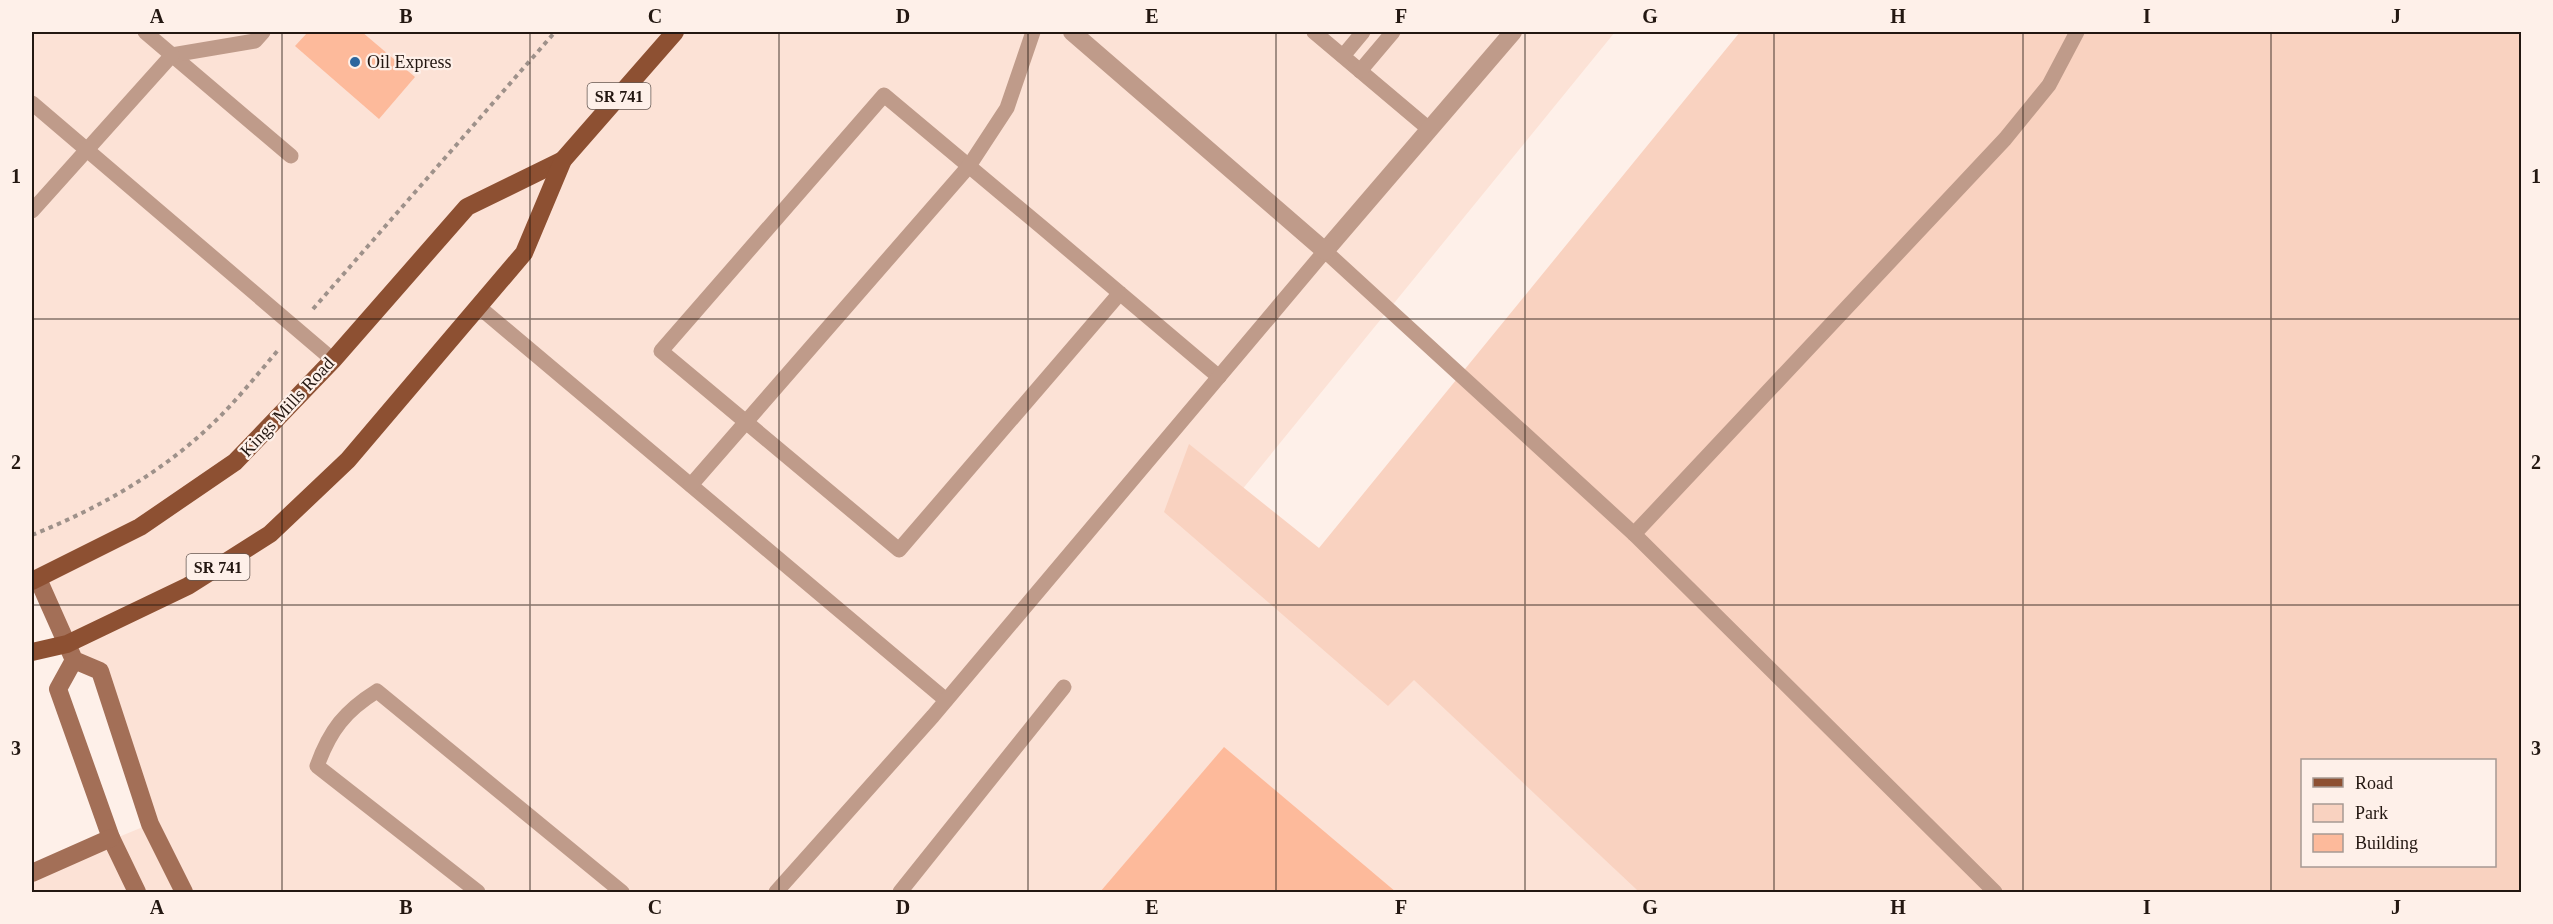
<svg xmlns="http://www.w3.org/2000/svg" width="2553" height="924" font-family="Georgia,serif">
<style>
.built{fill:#fce2d6}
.green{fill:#f9d2c0;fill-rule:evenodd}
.building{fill:#fdba9b}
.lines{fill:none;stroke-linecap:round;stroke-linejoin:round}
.path{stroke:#9e918a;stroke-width:4;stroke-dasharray:4.5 4.5;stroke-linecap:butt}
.lane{stroke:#bf9b8a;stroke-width:15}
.street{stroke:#bf9b8a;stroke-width:18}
.secondary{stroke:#a36f57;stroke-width:18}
.primary{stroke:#8d5032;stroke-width:18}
.grid{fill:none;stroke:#231711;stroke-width:1.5;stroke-opacity:0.55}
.poi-dot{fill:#2c669e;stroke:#fef0e9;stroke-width:2}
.labels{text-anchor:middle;stroke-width:4.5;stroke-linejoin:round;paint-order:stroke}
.shield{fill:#fef0e9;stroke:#655852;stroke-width:1.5}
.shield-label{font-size:16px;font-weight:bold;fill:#231711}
.poi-label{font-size:18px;fill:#231711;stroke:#fef0e9;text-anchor:start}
.street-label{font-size:18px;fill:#231711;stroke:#fef0e9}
.neatline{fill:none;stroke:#231711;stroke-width:2}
.grid-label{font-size:20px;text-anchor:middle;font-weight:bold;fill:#231711}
</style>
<rect width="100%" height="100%" fill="#fef0e9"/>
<path class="built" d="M 32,32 L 1615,32 L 1223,513 L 1318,588 L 1639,892 L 32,892 L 32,873 L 150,824 L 100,671 L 74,660 L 32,581 Z"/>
<path class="green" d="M 1740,32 L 2521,32 L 2521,892 L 1639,892 L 1414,680 L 1388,706 L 1164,512 L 1189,444 L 1319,548 ZM 2302,760 L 2494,760 L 2494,866 L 2302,866 Z"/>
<g class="building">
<path d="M 308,32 L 362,32 L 415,77 L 379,119 L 295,46 Z"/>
<path d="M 1224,747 L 1396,892 L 1100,892 Z"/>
</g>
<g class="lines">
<g class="path">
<path d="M 313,309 L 555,32"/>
<path d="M 32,535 C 95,510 158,475 208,428 C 234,404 256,376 279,349"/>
</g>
<g class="lane">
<path d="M 1314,32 L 1429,129"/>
<path d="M 172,55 L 291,156"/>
<path d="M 172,55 L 255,41 L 263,32"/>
<path d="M 1343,56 L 1363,32"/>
<path d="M 1360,71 L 1393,32"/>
<path d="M 32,103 L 333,360"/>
<path d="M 32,211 L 172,55 L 145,32"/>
<path d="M 1120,293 L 899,550 L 661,351 L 884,95 C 996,188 1108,283 1219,377"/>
<path d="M 479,307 L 946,700"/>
<path d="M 691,485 L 969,166 L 1007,108 L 1033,32"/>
<path d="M 1634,534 L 2005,139 L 2049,85 L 2077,32"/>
<path d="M 478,892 L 317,766 C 330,730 345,711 377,691 L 622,892"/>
<path d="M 776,892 L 933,716 L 1325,251 L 1634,534 L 1995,892"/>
<path d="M 900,892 L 1064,687"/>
</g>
<path class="street" d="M 1072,32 L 1325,251 L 1513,32"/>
<g class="secondary">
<path d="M 38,579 L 74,660 L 100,671 L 150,824 L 184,892"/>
<path d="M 74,660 L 58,689 L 111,838 L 137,892"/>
<path d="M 32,873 L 111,838"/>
</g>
<g class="primary">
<path d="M 32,581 L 140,527 L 235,462 L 333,360 L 467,207 L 563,160"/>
<path d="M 32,652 L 67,644 L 188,586 L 270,534 L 348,460 L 524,253 L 563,160 L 675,32"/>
</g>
</g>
<path class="grid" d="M 282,32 L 282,892M 530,32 L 530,892M 779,32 L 779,892M 1028,32 L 1028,892M 1276,32 L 1276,892M 1525,32 L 1525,892M 1774,32 L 1774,892M 2023,32 L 2023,892M 2271,32 L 2271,892M 32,319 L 2522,319M 32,605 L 2522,605"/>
<circle class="poi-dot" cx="355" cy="62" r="6"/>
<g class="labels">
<g class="shield">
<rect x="587.5" y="83" width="63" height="26" rx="4.5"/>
<rect x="186.5" y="554" width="63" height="26" rx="4.5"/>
</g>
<g class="shield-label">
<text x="619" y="102">SR 741</text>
<text x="218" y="573">SR 741</text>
</g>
<g class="poi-label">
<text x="367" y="68">Oil Express</text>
</g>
<g class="street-label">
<text transform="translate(287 407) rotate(-47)" y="6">Kings Mills Road</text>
</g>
</g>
<rect width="2553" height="924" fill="none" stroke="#fef0e9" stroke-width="66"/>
<rect x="2301" y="759" width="195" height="108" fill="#fef0e9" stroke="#a69993" stroke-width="1.5"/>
<rect x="2313" y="778" width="30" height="9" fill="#8d5032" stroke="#a69993" stroke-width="1.5"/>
<text x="2355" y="789" font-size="18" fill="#231711">Road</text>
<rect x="2313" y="804" width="30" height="18" fill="#f9d2c0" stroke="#a69993" stroke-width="1.5"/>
<text x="2355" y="819" font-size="18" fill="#231711">Park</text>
<rect x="2313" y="834" width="30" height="18" fill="#fdba9b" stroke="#a69993" stroke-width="1.5"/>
<text x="2355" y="849" font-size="18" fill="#231711">Building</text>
<rect x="33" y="33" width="2487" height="858" class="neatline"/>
<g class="grid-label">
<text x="157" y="23">A</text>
<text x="406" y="23">B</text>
<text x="655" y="23">C</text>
<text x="903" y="23">D</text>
<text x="1152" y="23">E</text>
<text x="1401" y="23">F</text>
<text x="1650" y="23">G</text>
<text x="1898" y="23">H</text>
<text x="2147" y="23">I</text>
<text x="2396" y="23">J</text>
<text x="16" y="183">1</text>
<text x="2536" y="183">1</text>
<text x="16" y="469">2</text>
<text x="2536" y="469">2</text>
<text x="16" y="755">3</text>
<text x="2536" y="755">3</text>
<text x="157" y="914">A</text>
<text x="406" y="914">B</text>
<text x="655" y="914">C</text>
<text x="903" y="914">D</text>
<text x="1152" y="914">E</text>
<text x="1401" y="914">F</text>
<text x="1650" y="914">G</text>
<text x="1898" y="914">H</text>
<text x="2147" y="914">I</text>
<text x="2396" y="914">J</text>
</g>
</svg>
